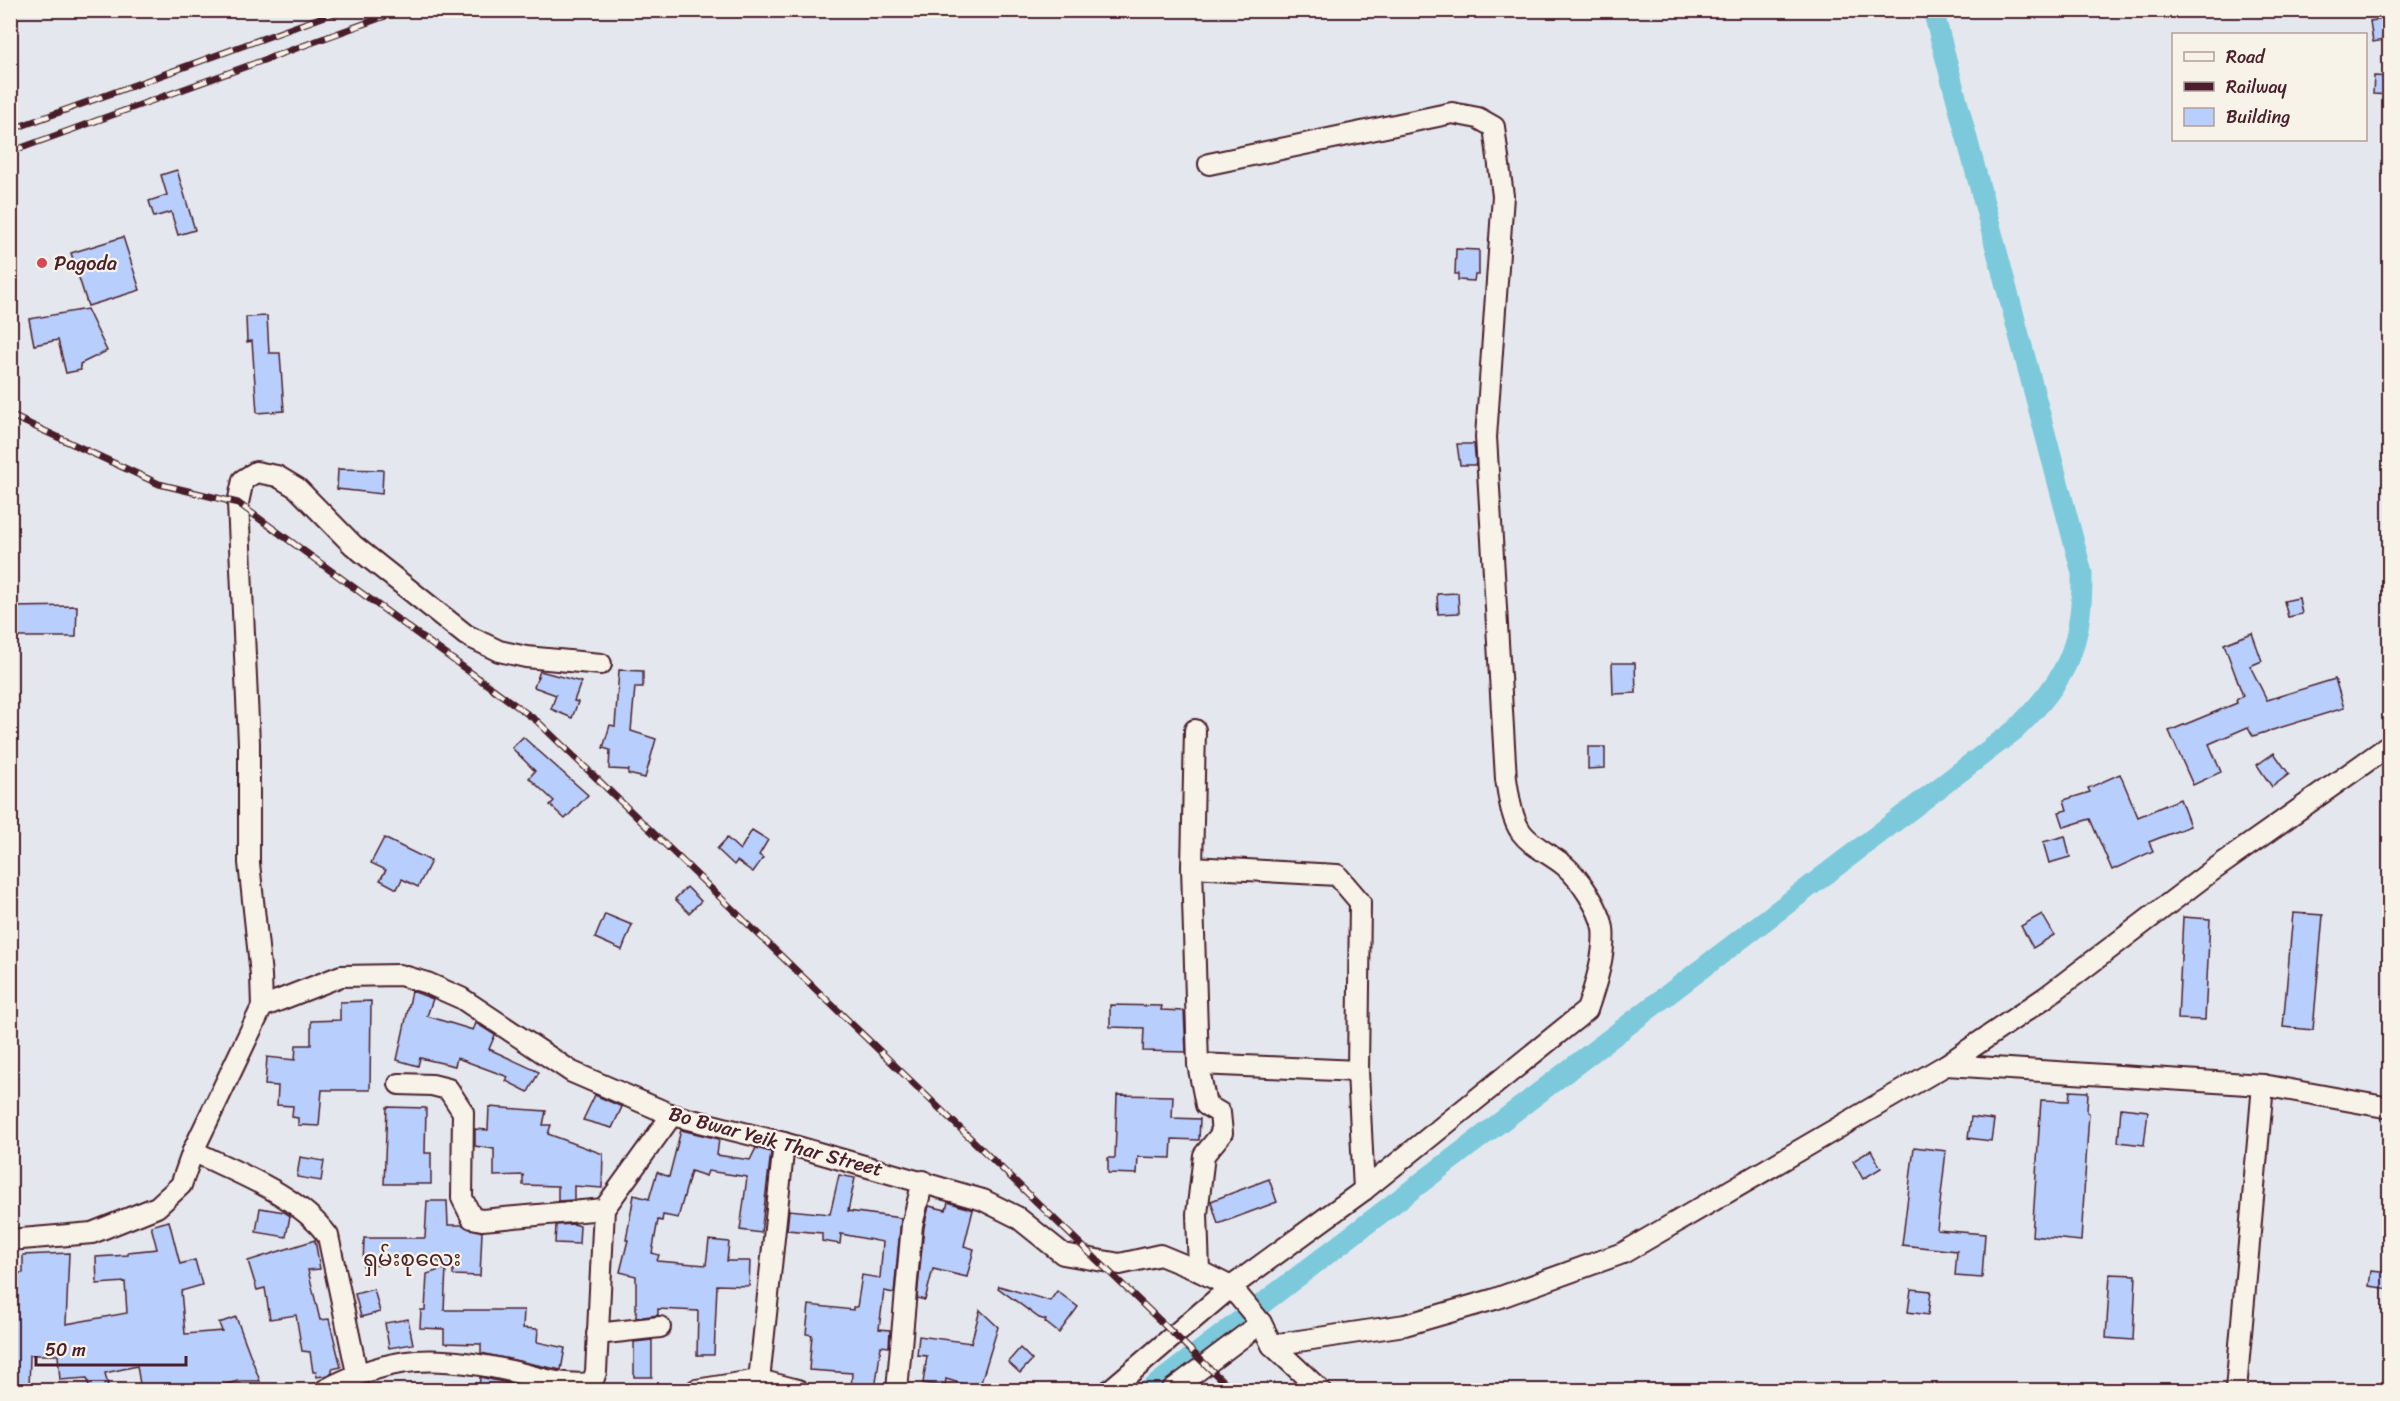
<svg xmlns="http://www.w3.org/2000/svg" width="2400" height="1401" font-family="Sriracha,'Noto Sans Myanmar',sans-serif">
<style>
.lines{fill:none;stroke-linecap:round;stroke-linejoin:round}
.canal{stroke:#7dc9dc;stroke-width:21}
.building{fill:#b8cefd;stroke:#4a1f2b;stroke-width:1.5}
.street-casing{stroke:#4a1f2b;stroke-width:24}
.street{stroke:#f7f3e8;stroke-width:20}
.rail-casing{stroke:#4a1f2b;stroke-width:7}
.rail{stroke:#f7f3e8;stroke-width:4.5;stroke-dasharray:14;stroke-linecap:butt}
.poi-dot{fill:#d1495b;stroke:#f7f3e8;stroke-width:2}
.labels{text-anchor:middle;stroke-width:4.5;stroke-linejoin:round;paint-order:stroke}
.poi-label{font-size:20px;fill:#4a1f2b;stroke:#f7f3e8;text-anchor:start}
.street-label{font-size:20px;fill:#4a1f2b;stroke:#f7f3e8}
.quarter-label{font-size:22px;fill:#4a1f2b;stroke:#f7f3e8}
</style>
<rect width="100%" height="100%" fill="#e4e8ee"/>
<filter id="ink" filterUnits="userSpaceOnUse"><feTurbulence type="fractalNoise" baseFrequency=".0167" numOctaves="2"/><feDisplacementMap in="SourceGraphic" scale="12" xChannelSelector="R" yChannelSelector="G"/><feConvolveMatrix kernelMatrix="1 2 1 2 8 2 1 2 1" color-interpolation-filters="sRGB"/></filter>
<g filter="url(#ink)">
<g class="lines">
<path class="canal" d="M 1149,1390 L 2015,730 C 2067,679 2083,646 2082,573 L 1933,10"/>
</g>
<g class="building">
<path d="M 2390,18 L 2390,39 L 2373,42 L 2370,21 Z"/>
<path d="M 2374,76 L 2390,77 L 2390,95 L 2373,94 Z"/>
<path d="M 177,170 L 195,230 L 178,235 L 171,212 L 154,217 L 149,201 L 167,195 L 161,175 Z"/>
<path d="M 123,237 L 140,290 L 88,306 L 71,253 Z"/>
<path d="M 1456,249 L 1479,250 L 1479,275 L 1475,275 L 1474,281 L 1458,280 L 1458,274 L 1455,274 Z"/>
<path d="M 87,309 L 107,351 L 80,364 L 81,370 L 66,373 L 58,340 L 34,345 L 29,319 Z"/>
<path d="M 267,316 L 269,353 L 280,353 L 284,411 L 257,413 L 252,341 L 247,342 L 246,317 Z"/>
<path d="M 1457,444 L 1474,444 L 1476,465 L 1460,465 Z"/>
<path d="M 338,469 L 383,470 L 382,494 L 337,489 Z"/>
<path d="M 1458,593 L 1459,613 L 1438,614 L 1437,594 Z"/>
<path d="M 2299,598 L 2302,614 L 2288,617 L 2284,601 Z"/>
<path d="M 77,606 L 76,637 L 10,637 L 10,607 Z"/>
<path d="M 2252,633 L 2262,661 L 2250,666 L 2267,700 L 2335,679 L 2344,708 L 2253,736 L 2248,727 L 2209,744 L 2221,772 L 2193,785 L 2169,731 L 2237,703 L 2236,700 L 2243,696 L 2224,644 Z"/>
<path d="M 1612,663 L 1635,663 L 1636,693 L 1613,694 Z"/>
<path d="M 619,670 L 643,671 L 643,687 L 635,687 L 631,731 L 656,739 L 645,778 L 628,774 L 629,770 L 609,769 L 610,750 L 603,748 L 610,725 L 615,726 Z"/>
<path d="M 540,671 L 581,682 L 574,701 L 578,702 L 572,718 L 551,709 L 556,695 L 534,687 Z"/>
<path d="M 523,737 L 588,795 L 565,819 L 550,805 L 554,801 L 529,778 L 535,771 L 512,748 Z"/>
<path d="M 1588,747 L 1605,747 L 1605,768 L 1588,769 Z"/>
<path d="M 2274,753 L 2289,774 L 2272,787 L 2257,765 Z"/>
<path d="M 2120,774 L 2138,817 L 2180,799 L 2190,826 L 2149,842 L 2153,851 L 2112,870 L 2090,819 L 2064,827 L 2059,812 L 2067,810 L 2064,800 L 2090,792 L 2088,788 Z"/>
<path d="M 752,830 L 768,840 L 759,855 L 763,858 L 753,872 L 737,861 L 734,865 L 717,849 L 727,838 L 740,850 Z"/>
<path d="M 2065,836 L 2070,857 L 2049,863 L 2043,842 Z"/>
<path d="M 384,838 L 431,861 L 418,887 L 402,879 L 397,889 L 380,880 L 386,870 L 371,863 Z"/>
<path d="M 687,887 L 701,901 L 689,913 L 675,899 Z"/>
<path d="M 2293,913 L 2323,915 L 2313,1030 L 2283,1027 Z"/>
<path d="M 605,914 L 632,925 L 622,950 L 595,938 Z"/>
<path d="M 2042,914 L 2054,935 L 2033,948 L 2021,926 Z"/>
<path d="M 2183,917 L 2210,919 L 2205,1020 L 2178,1019 Z"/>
<path d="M 412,991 L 433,999 L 427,1016 L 473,1030 L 476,1023 L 495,1035 L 489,1049 L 539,1072 L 528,1092 L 506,1081 L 508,1077 L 457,1058 L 455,1066 L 420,1058 L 418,1066 L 397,1060 Z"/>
<path d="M 371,1001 L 370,1090 L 322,1090 L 319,1126 L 298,1125 L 298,1118 L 292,1117 L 293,1106 L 277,1105 L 278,1086 L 265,1085 L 267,1057 L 295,1060 L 296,1045 L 311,1045 L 311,1021 L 340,1020 L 340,1002 Z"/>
<path d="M 1110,1005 L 1162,1006 L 1161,1010 L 1184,1011 L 1186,1052 L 1143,1051 L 1144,1028 L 1110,1027 Z"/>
<path d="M 2070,1091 L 2088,1092 L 2087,1112 L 2089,1113 L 2081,1241 L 2032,1236 L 2041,1100 L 2069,1101 Z"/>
<path d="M 595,1095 L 622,1107 L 612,1128 L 583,1120 Z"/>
<path d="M 1117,1095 L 1173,1096 L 1172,1118 L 1200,1119 L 1199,1140 L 1172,1139 L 1171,1158 L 1138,1157 L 1137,1174 L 1108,1173 L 1108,1158 L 1115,1158 Z"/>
<path d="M 387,1107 L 426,1108 L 425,1153 L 431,1153 L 431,1184 L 384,1184 Z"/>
<path d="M 489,1107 L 546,1111 L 543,1125 L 551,1125 L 548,1134 L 603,1154 L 602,1188 L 574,1186 L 574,1200 L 558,1201 L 558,1186 L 523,1185 L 523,1175 L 494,1176 L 494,1149 L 475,1146 L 475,1129 L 488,1130 Z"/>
<path d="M 2121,1108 L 2148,1111 L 2144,1145 L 2118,1142 Z"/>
<path d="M 1971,1117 L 1994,1120 L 1991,1141 L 1968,1138 Z"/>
<path d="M 681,1130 L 719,1139 L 717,1155 L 750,1160 L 756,1148 L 771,1152 L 761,1233 L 740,1230 L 747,1177 L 708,1171 L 706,1176 L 691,1171 L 678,1218 L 663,1215 L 662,1221 L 658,1220 L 652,1253 L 659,1255 L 657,1261 L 706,1265 L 709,1240 L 729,1242 L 727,1261 L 750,1261 L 749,1286 L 717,1285 L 714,1355 L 697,1355 L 698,1311 L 658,1309 L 658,1315 L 636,1318 L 636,1276 L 620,1272 L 628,1240 L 626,1240 L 634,1195 L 649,1199 L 657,1172 L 669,1177 Z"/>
<path d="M 1914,1147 L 1946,1151 L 1937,1230 L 1985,1234 L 1982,1278 L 1955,1276 L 1957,1251 L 1902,1245 Z"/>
<path d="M 1871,1150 L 1881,1168 L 1863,1179 L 1853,1161 Z"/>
<path d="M 300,1157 L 324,1161 L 321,1181 L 297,1177 Z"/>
<path d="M 839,1175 L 855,1178 L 848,1211 L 901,1218 L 894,1293 L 884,1291 L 879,1329 L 890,1330 L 889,1347 L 881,1346 L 875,1390 L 851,1390 L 852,1373 L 809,1370 L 812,1335 L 806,1334 L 809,1305 L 853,1310 L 853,1307 L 857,1307 L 862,1275 L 880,1278 L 883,1242 L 841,1234 L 840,1244 L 822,1241 L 822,1233 L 787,1230 L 789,1210 L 830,1214 Z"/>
<path d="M 1269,1179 L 1277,1202 L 1218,1224 L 1211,1201 Z"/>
<path d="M 427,1201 L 447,1201 L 448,1225 L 463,1225 L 482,1232 L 480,1276 L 453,1275 L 453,1269 L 441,1268 L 440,1261 L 385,1260 L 385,1265 L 363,1266 L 364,1238 L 425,1238 Z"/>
<path d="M 948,1202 L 973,1210 L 964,1246 L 974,1249 L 967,1277 L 933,1269 L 925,1300 L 917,1298 L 924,1227 L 929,1206 L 946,1210 Z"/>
<path d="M 260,1208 L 284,1212 L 290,1216 L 286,1237 L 256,1232 Z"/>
<path d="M 169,1221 L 180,1264 L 195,1260 L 202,1285 L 181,1291 L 185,1334 L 222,1331 L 219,1323 L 236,1317 L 260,1381 L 238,1381 L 204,1390 L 141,1390 L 137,1366 L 105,1373 L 109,1390 L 90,1390 L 87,1378 L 60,1380 L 58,1355 L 30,1355 L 29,1390 L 10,1390 L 10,1273 L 23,1273 L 23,1255 L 69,1253 L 66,1324 L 127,1313 L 125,1282 L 97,1284 L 96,1257 L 128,1255 L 128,1252 L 157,1249 L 151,1226 Z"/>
<path d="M 574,1224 L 580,1226 L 579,1244 L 555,1243 L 556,1225 Z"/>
<path d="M 315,1240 L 320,1269 L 308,1270 L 320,1320 L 329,1319 L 341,1367 L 332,1369 L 332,1373 L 329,1375 L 317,1377 L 316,1372 L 313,1372 L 310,1352 L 302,1351 L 296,1315 L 270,1319 L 265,1288 L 257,1290 L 248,1261 Z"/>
<path d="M 446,1268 L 444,1310 L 524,1310 L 523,1328 L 538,1329 L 537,1342 L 565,1348 L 561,1370 L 481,1353 L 481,1344 L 444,1343 L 444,1329 L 420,1328 L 421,1310 L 425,1310 L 427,1274 Z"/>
<path d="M 2371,1271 L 2390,1273 L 2390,1289 L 2369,1286 Z"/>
<path d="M 2110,1274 L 2136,1275 L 2133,1340 L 2106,1338 Z"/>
<path d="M 999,1286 L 1050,1301 L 1057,1291 L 1078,1307 L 1059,1333 L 1045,1322 L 1046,1320 L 1039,1318 L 998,1288 Z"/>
<path d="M 374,1289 L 380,1312 L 361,1317 L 355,1294 Z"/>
<path d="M 1911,1289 L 1931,1291 L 1928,1315 L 1908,1312 Z"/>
<path d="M 980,1310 L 998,1327 L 979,1389 L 946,1379 L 945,1386 L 923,1383 L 927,1356 L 917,1355 L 919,1336 L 971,1343 Z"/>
<path d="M 408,1319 L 413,1344 L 389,1348 L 385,1323 Z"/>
<path d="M 652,1340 L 652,1377 L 634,1377 L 634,1342 Z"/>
<path d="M 1020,1348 L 1032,1360 L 1020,1373 L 1008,1362 Z"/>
<path d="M 480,1377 L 520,1386 L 521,1390 L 479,1390 Z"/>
</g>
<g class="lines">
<defs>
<g id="street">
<path d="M 1195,730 L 1192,867 L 1198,1064 L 1206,1105 L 1220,1113 L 1222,1133 L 1204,1155 L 1197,1214 L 1199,1271"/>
<path d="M 1192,867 L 1337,875 L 1360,902 L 1358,1071 L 1364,1190"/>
<path d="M 262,1007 L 261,975 L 249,863 L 249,743 L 238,503 L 243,480 L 256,472 L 277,476 L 297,488 L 353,545 L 466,635 L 499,651 L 526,657 L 601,664"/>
<path d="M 1198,1064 L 1358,1071"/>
<path d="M 1946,1065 L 2046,997 L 2209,873 L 2390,745"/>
<path d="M 399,1084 L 432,1085 L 448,1089 L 463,1112 L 462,1198 L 472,1218 L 482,1220 L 604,1209"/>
<path d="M 193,1151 C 239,1174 297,1194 328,1236 L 357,1373"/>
<path d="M 10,1240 L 92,1233 L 157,1207 L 181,1185 L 193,1151 L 262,1007 L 341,976 L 400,975 L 427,983 L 461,998 L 572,1072 L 672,1115 L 784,1143 L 983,1200 L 1017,1217 L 1063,1254 L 1120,1264 L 1160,1255 L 1199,1271 L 1231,1287 L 1261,1323 L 1272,1345 L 1405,1325 L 1495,1299 L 1623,1253 L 1946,1065 L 2263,1085 L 2390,1108"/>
<path d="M 597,1334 L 660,1327"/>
<path d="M 1272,1345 L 1320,1390"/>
<path d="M 325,1390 C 392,1354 439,1355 511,1371 C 543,1378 558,1386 592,1383 L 596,1372 L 604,1209 L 672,1115"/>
<path d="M 696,1390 L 759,1380 L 798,1390"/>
<path d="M 758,1390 L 784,1143"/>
<path d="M 897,1390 L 912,1225 L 923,1181"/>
<path d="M 1110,1390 L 1231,1287 L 1364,1190 L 1587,1010 C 1595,987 1606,953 1603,928 C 1600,909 1580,879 1565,866 C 1551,854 1532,847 1521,832 C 1511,817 1509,797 1506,779 L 1486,437 L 1503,196 L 1494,127 L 1478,118 L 1452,113 L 1209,164"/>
<path d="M 1172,1390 L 1261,1323"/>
<path d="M 2236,1390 L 2263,1085"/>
</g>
</defs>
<use href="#street" class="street-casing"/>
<use href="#street" class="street"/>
<defs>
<g id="rail">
<path d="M 10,130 L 342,10"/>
<path d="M 10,152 L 402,10"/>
<path d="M 10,415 L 159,484 L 238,503 L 537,721 L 1232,1390"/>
</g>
</defs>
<use href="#rail" class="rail-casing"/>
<use href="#rail" class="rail"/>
</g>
</g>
<circle class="poi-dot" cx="42" cy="263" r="6"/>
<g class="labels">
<g class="poi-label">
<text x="54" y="270">Pagoda</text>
</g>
<g class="street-label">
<text transform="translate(776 1141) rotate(15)" y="7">Bo Bwar Yeik Thar Street</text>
</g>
<g class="quarter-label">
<text x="412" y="1266">ရှမ်းစုလေး</text>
</g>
</g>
<rect width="2400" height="1401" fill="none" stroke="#f7f3e8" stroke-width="36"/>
<rect x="18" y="18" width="2364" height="1365" fill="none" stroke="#4a1f2b" stroke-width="2" filter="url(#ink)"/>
<rect x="2172" y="33" width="195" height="108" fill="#f7f3e8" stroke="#b29e9c" stroke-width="1.5"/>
<rect x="2184" y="52" width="30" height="9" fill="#f7f3e8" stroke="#b29e9c" stroke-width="1.5"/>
<text x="2226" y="63" font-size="18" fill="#4a1f2b">Road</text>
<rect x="2184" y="82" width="30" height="9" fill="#4a1f2b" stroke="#b29e9c" stroke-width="1.5"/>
<text x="2226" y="93" font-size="18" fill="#4a1f2b">Railway</text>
<rect x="2184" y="108" width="30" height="18" fill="#b8cefd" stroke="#b29e9c" stroke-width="1.5"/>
<text x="2226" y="123" font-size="18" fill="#4a1f2b">Building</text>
<path d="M36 1356v9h150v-9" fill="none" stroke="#4a1f2b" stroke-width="3"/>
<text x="45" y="1356" font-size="18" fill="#4a1f2b" stroke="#f7f3e8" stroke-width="4.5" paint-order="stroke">50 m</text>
</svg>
